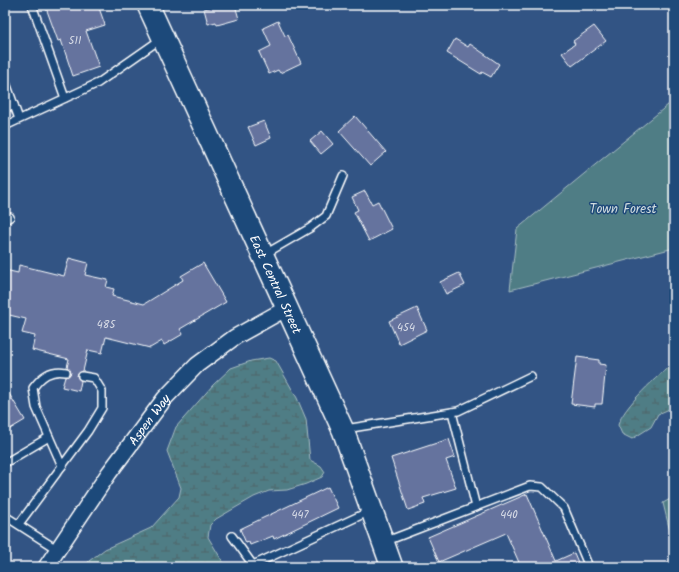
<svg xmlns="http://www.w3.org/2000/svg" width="679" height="572" font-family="Kalam,sans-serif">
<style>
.wetland{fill:url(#wetland-marsh);stroke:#a8bec2}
.park{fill:#507d85;stroke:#a8bec2}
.building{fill:#65739e;stroke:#fff}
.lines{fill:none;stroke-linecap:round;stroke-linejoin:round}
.lane-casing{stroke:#fff;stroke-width:10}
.street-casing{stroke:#fff;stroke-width:18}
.secondary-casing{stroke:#fff;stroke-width:24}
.lane{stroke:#1f4a7a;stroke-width:7}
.street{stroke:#1f4a7a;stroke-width:15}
.secondary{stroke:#1f4a7a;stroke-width:21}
.labels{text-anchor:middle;stroke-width:3;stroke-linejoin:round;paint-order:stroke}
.number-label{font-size:11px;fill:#d8dce7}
.park-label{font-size:13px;fill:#d3dee0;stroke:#1f4a7a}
.street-label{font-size:13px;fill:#fff;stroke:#1f4a7a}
</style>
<defs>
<pattern id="wetland-marsh" width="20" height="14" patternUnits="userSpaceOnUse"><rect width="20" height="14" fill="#507d85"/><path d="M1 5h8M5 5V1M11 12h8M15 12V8" fill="none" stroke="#4e6468"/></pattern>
</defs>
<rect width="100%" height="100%" fill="#325484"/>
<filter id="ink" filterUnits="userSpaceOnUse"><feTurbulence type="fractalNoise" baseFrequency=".025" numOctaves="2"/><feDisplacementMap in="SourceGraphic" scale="8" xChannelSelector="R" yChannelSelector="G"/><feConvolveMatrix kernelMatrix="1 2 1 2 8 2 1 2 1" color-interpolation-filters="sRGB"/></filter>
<g filter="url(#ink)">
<g class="wetland">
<path d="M 269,358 L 276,361 L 297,398 L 306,419 L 310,460 L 321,466 L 325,472 L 322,477 L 306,484 L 287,490 L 269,491 L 254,497 L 216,519 L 210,525 L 208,537 L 226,567 L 86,567 L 89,561 L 105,549 L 151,528 L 179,497 L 181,488 L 167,451 L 176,427 L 213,385 L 231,368 L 251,361 Z"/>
<path d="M 674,363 L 674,407 L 658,414 L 651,427 L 632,439 L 622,434 L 618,425 C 623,407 659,374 674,363 Z"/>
</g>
<g class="park">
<path d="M 674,100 L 674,248 L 510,290 L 517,229 Z"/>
<path d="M 674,497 L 674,548 L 663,503 Z"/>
</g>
<g class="building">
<path d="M 45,5 L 98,5 L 105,25 L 86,31 L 99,67 L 73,76 L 61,40 L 58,41 Z"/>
<path d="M 222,5 L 235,5 L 239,19 L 217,25 L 216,22 L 208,24 L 204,9 Z"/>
<path d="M 278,21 L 285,36 L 288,35 L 301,63 L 280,73 L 278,70 L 269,74 L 259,52 L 271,46 L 263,28 Z"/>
<path d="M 594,26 L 606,41 L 572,66 L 562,53 L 575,44 L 573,41 Z"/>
<path d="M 455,39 L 468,47 L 470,44 L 499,64 L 491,77 L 482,72 L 481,74 L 447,53 Z"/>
<path d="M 355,116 L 386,152 L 370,166 L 339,131 Z"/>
<path d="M 264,121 L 271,138 L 256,145 L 248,127 Z"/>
<path d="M 322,131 L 333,144 L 321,154 L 310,141 Z"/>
<path d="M 365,191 L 372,204 L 378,201 L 392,229 L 369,241 L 354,212 L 358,210 L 352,197 Z"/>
<path d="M 69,258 L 88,263 L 85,275 L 108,280 L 106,287 L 114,289 L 112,296 L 144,304 L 183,280 L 181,276 L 203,263 L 226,302 L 180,329 L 183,334 L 164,345 L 162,341 L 150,348 L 106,337 L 102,353 L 88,350 L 83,371 L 77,375 L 78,378 L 81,381 L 79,391 L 62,387 L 65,377 L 68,376 L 71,373 L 70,370 L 67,367 L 69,359 L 32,350 L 35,336 L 22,333 L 26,319 L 5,314 L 5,270 L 18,273 L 19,265 L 64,276 Z"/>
<path d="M 459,273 L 465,285 L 446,294 L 440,282 Z"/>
<path d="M 417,308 L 427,330 L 399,344 L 389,321 Z"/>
<path d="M 577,357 L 599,360 L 599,364 L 606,365 L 602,404 L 595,404 L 595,407 L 571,404 Z"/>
<path d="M 5,387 L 25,420 L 5,432 Z"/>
<path d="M 449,439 L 455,457 L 446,460 L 456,488 L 423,498 L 425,504 L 408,510 L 391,458 Z"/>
<path d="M 328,487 L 338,508 L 274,539 L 273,536 L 250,545 L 249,542 L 246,543 L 240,529 Z"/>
<path d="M 527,494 L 556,561 L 574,553 L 580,567 L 521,567 L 506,533 L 439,562 L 428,537 Z"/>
</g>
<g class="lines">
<defs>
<g id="lane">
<path d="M 32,5 L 65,98"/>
<path d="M 5,80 L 19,119"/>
<path d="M 5,108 L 14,105"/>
<path d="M 5,126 L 98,83 L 161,39"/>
<path d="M 5,220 L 10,217"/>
<path d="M 265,254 L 310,228 L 326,216 L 343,176"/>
<path d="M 452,412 L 476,507"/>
<path d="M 345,429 L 458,411 L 531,376"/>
<path d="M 5,463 L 49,437"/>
<path d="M 62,466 L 36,407 L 33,388 C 41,377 50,369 66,372"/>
<path d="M 5,516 L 58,550"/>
<path d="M 19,524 L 88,431 L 102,408 L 102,391 L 94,378 L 82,376"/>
<path d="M 232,536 L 253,565 L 370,511"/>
<path d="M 384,542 L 530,486 L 542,487 L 564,508 L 589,567"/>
</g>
<g id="street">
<path id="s1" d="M 46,567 L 109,473 L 165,398 L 197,365 L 235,337 L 287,308"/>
</g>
<g id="secondary">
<path id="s2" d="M 148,5 L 343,430 L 392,567"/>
</g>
</defs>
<use href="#lane" class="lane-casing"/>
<use href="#street" class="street-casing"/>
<use href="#secondary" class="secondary-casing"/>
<use href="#lane" class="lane"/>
<use href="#street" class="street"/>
<use href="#secondary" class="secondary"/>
</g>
</g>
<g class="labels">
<g class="number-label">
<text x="75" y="44">511</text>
<text x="106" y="328">485</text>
<text x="406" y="331">454</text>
<text x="300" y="518">447</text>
<text x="509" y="518">440</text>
</g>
<g class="park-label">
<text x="623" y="213">Town Forest</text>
</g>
<g class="street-label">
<text dy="5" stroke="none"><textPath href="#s2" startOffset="307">East Central Street</textPath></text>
<text dy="5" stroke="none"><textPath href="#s1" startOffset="180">Aspen Way</textPath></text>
</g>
</g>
<rect width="679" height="572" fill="none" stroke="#1f4a7a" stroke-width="20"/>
<rect x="10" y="10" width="659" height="552" fill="none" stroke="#fff" stroke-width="1.5" filter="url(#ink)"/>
</svg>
